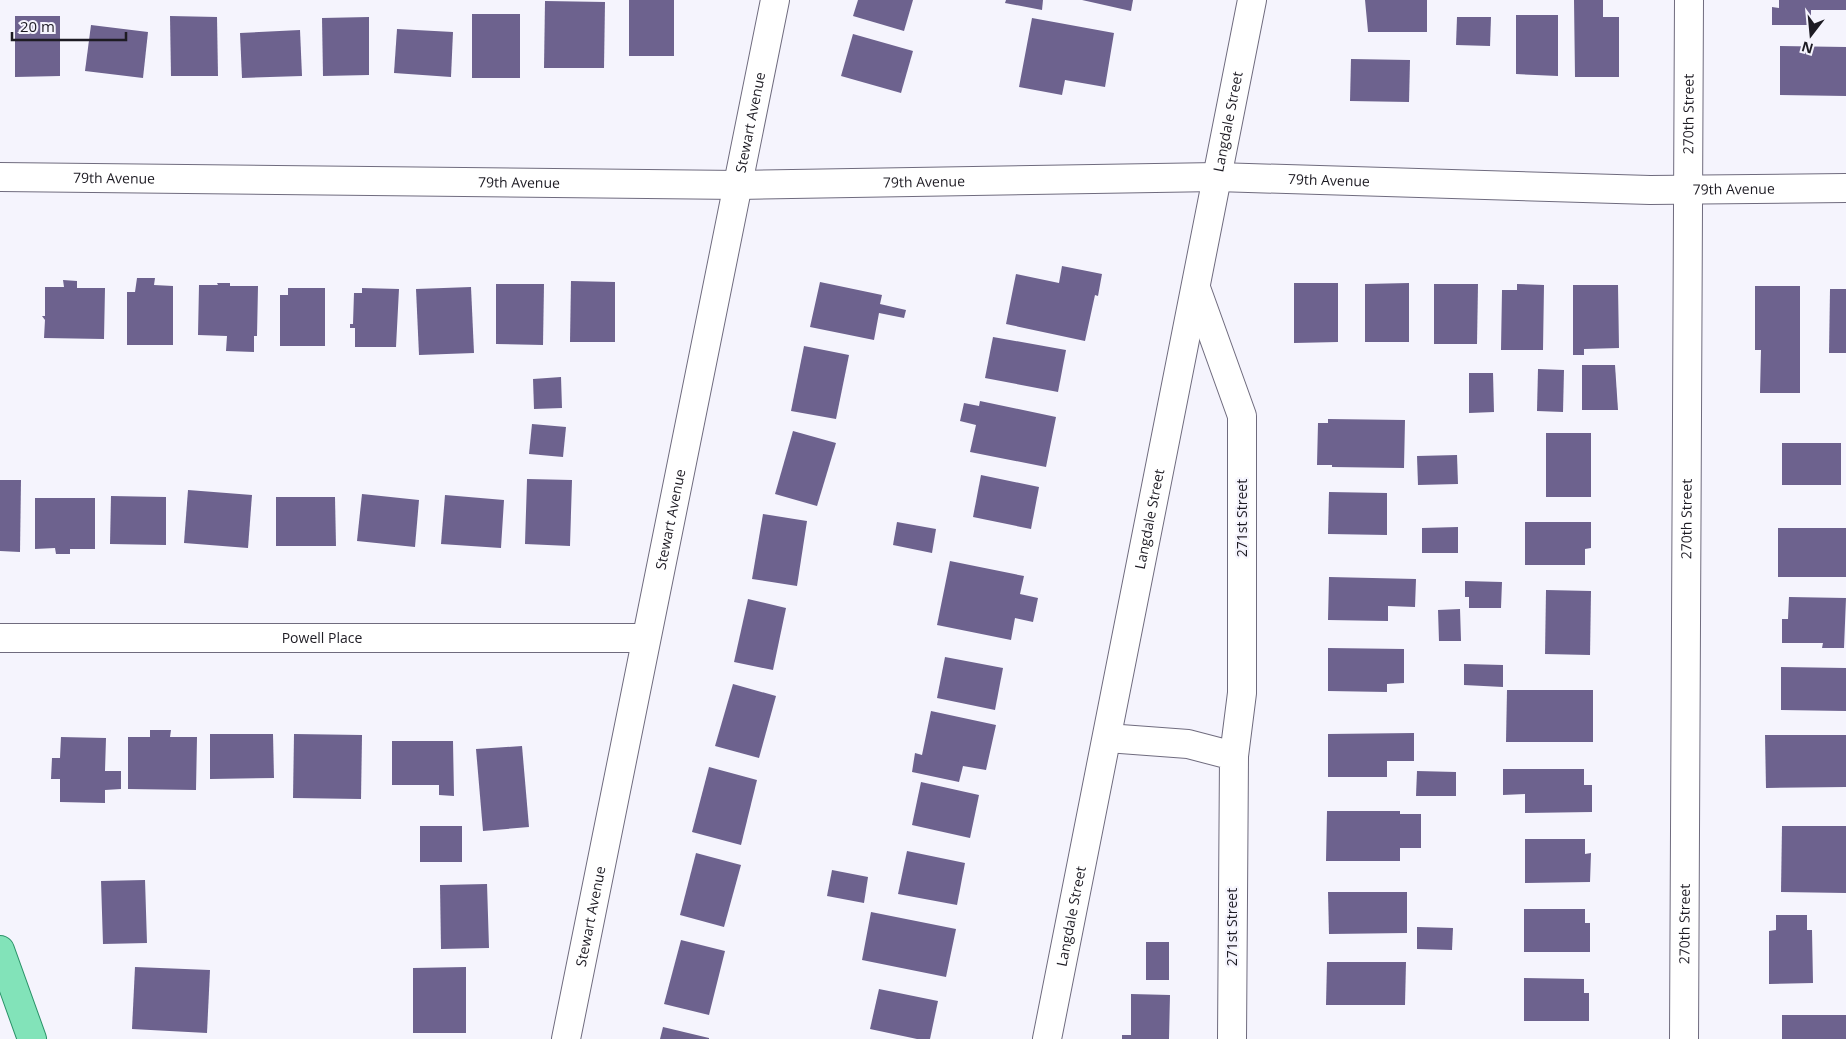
<svg xmlns="http://www.w3.org/2000/svg" width="1846" height="1039" font-family="'Open Sans',sans-serif">
<style>
.building{fill:#6d628e}
.lines{fill:none;stroke-linecap:round;stroke-linejoin:round}
.minor-casing{stroke:#6f6b7e;stroke-width:30}
.major-casing{stroke:#299167;stroke-width:30}
.minor{stroke:#fff;stroke-width:28}
.major{stroke:#82e3b9;stroke-width:28}
.labels{text-anchor:middle;stroke-width:4.5;stroke-linejoin:round;paint-order:stroke}
.street-label{font-size:14px;fill:#1d1b23;stroke:#f5f4fd}
</style>
<rect width="100%" height="100%" fill="#f5f4fd"/>
<g class="building">
<rect x="629" y="0" width="45" height="56"/>
<path d="M 858,0 L 913,0 L 904,31 L 853,16 Z"/>
<path d="M 1006,0 L 1043,0 L 1042,10 L 1005,3 Z"/>
<path d="M 1082,0 L 1133,0 L 1131,11 Z"/>
<path d="M 1365,0 L 1427,0 L 1427,32 L 1368,32 Z"/>
<path d="M 1574,0 L 1603,0 L 1603,17 L 1619,17 L 1619,77 L 1575,77 Z"/>
<path d="M 1779,0 L 1846,0 L 1846,10 L 1811,10 L 1811,25 L 1772,25 L 1772,7 L 1779,8 Z"/>
<path d="M 545,1 L 605,2 L 604,68 L 544,68 Z"/>
<rect x="472" y="14" width="48" height="64"/>
<path d="M 1516,15 L 1558,15 L 1558,76 L 1516,74 Z"/>
<path d="M 15,16 L 60,16 L 60,76 L 15,77 Z"/>
<path d="M 170,16 L 217,17 L 218,76 L 171,76 Z"/>
<path d="M 369,17 L 369,75 L 323,76 L 322,18 Z"/>
<path d="M 1457,17 L 1491,17 L 1490,46 L 1456,45 Z"/>
<path d="M 1032,18 L 1114,33 L 1105,87 L 1065,80 L 1062,95 L 1019,87 Z"/>
<path d="M 91,25 L 148,32 L 143,78 L 85,71 Z"/>
<path d="M 397,29 L 453,32 L 451,77 L 394,73 Z"/>
<path d="M 300,30 L 302,76 L 242,78 L 240,33 Z"/>
<path d="M 853,34 L 913,51 L 901,93 L 841,76 Z"/>
<path d="M 1780,46 L 1846,47 L 1846,96 L 1780,95 Z"/>
<path d="M 1351,59 L 1410,60 L 1409,102 L 1350,101 Z"/>
<path d="M 1062,266 L 1102,274 L 1098,296 L 1095,295 L 1085,341 L 1006,324 L 1016,274 L 1059,283 Z"/>
<path d="M 137,278 L 155,278 L 154,285 L 173,286 L 173,345 L 127,345 L 127,292 L 135,292 Z"/>
<path d="M 63,280 L 77,281 L 77,288 L 105,288 L 104,339 L 44,338 L 45,320 L 42,316 L 45,316 L 45,287 L 64,287 Z"/>
<path d="M 571,281 L 615,282 L 615,342 L 570,342 Z"/>
<path d="M 820,282 L 882,295 L 880,304 L 906,310 L 904,318 L 879,313 L 874,340 L 810,327 Z"/>
<path d="M 217,283 L 230,283 L 230,286 L 258,286 L 257,336 L 254,336 L 254,352 L 226,351 L 227,336 L 198,335 L 199,285 L 218,285 Z"/>
<path d="M 1294,283 L 1338,283 L 1338,342 L 1294,343 Z"/>
<path d="M 1409,283 L 1409,342 L 1365,342 L 1365,284 Z"/>
<path d="M 496,284 L 544,284 L 543,345 L 496,344 Z"/>
<path d="M 1434,284 L 1478,284 L 1477,344 L 1434,344 Z"/>
<path d="M 1517,284 L 1544,285 L 1543,350 L 1501,350 L 1502,290 L 1517,290 Z"/>
<path d="M 1573,285 L 1618,285 L 1619,348 L 1584,349 L 1584,355 L 1573,355 Z"/>
<path d="M 1755,286 L 1800,286 L 1800,393 L 1760,393 L 1761,350 L 1755,350 Z"/>
<path d="M 471,287 L 474,353 L 419,355 L 416,289 Z"/>
<path d="M 288,288 L 325,288 L 325,346 L 280,346 L 280,295 L 288,295 Z"/>
<path d="M 362,288 L 399,289 L 396,347 L 355,347 L 355,328 L 350,328 L 350,324 L 353,324 L 354,293 L 362,293 Z"/>
<path d="M 1830,289 L 1846,289 L 1846,353 L 1829,353 Z"/>
<path d="M 993,337 L 1066,350 L 1058,392 L 985,378 Z"/>
<path d="M 804,346 L 849,355 L 836,419 L 791,411 Z"/>
<path d="M 1582,365 L 1615,365 L 1618,410 L 1582,410 Z"/>
<path d="M 1538,369 L 1564,370 L 1563,412 L 1537,411 Z"/>
<path d="M 1469,373 L 1493,373 L 1494,412 L 1469,413 Z"/>
<path d="M 561,377 L 562,408 L 534,409 L 533,379 Z"/>
<path d="M 980,401 L 1056,417 L 1046,467 L 970,452 L 976,425 L 960,421 L 964,403 L 979,406 Z"/>
<path d="M 1328,419 L 1405,420 L 1404,468 L 1332,467 L 1332,465 L 1317,465 L 1318,423 L 1328,423 Z"/>
<path d="M 532,424 L 566,427 L 563,457 L 529,454 Z"/>
<path d="M 793,431 L 836,443 L 817,506 L 775,494 Z"/>
<rect x="1546" y="433" width="45" height="64"/>
<rect x="1782" y="443" width="59" height="42"/>
<path d="M 1457,455 L 1458,484 L 1418,485 L 1417,456 Z"/>
<path d="M 981,475 L 1039,487 L 1031,529 L 973,517 Z"/>
<path d="M 527,479 L 572,480 L 570,546 L 525,544 Z"/>
<path d="M 0,480 L 21,480 L 20,552 L 0,551 Z"/>
<path d="M 188,490 L 252,495 L 248,548 L 184,543 Z"/>
<path d="M 1329,492 L 1387,493 L 1387,535 L 1328,534 Z"/>
<path d="M 362,494 L 419,500 L 415,547 L 357,541 Z"/>
<path d="M 445,495 L 504,500 L 501,548 L 441,544 Z"/>
<path d="M 111,496 L 166,497 L 166,545 L 110,544 Z"/>
<path d="M 276,497 L 335,497 L 336,546 L 276,546 Z"/>
<path d="M 35,498 L 95,498 L 95,549 L 70,549 L 70,554 L 56,554 L 55,548 L 35,549 Z"/>
<path d="M 763,514 L 807,521 L 797,586 L 752,579 Z"/>
<path d="M 897,522 L 936,529 L 932,553 L 893,545 Z"/>
<path d="M 1525,522 L 1591,522 L 1591,548 L 1585,549 L 1585,565 L 1525,565 Z"/>
<path d="M 1458,527 L 1458,553 L 1422,553 L 1422,528 Z"/>
<rect x="1778" y="528" width="68" height="49"/>
<path d="M 950,561 L 1024,576 L 1020,594 L 1038,598 L 1033,622 L 1015,618 L 1011,640 L 937,625 Z"/>
<path d="M 1329,577 L 1416,579 L 1415,607 L 1388,606 L 1388,621 L 1328,620 Z"/>
<path d="M 1465,581 L 1502,582 L 1501,608 L 1469,608 L 1469,597 L 1465,597 Z"/>
<path d="M 1546,590 L 1591,591 L 1590,655 L 1545,654 Z"/>
<path d="M 1789,597 L 1846,598 L 1844,648 L 1822,648 L 1823,643 L 1782,643 L 1782,619 L 1788,619 Z"/>
<path d="M 748,599 L 786,608 L 773,670 L 734,662 Z"/>
<path d="M 1460,609 L 1461,641 L 1439,641 L 1438,610 Z"/>
<path d="M 1328,648 L 1404,649 L 1404,683 L 1387,684 L 1387,692 L 1328,691 Z"/>
<path d="M 945,657 L 1003,668 L 995,710 L 937,698 Z"/>
<path d="M 1464,664 L 1503,665 L 1503,687 L 1464,685 Z"/>
<path d="M 1781,667 L 1846,668 L 1846,711 L 1781,710 Z"/>
<path d="M 733,684 L 776,696 L 759,758 L 715,746 Z"/>
<path d="M 1507,690 L 1593,690 L 1593,742 L 1506,742 Z"/>
<path d="M 931,711 L 996,725 L 986,770 L 963,766 L 959,782 L 912,772 L 915,753 L 922,755 Z"/>
<path d="M 150,730 L 171,730 L 170,737 L 197,737 L 196,790 L 128,789 L 128,737 L 150,737 Z"/>
<path d="M 1414,733 L 1414,761 L 1387,761 L 1387,777 L 1328,777 L 1328,734 Z"/>
<path d="M 210,734 L 273,734 L 274,778 L 210,779 Z"/>
<path d="M 294,734 L 362,735 L 361,799 L 293,798 Z"/>
<path d="M 1765,735 L 1846,735 L 1846,787 L 1766,788 Z"/>
<path d="M 61,737 L 106,738 L 105,771 L 121,771 L 121,789 L 105,790 L 105,803 L 60,802 L 60,779 L 51,779 L 52,758 L 60,758 Z"/>
<path d="M 392,741 L 453,741 L 454,796 L 439,795 L 439,785 L 392,785 Z"/>
<path d="M 522,746 L 529,827 L 483,831 L 476,749 Z"/>
<path d="M 709,767 L 757,780 L 741,845 L 692,832 Z"/>
<path d="M 1503,769 L 1584,769 L 1584,785 L 1592,785 L 1592,812 L 1525,813 L 1525,794 L 1503,795 Z"/>
<path d="M 1417,771 L 1456,772 L 1456,796 L 1416,796 Z"/>
<path d="M 921,782 L 979,795 L 970,838 L 912,825 Z"/>
<path d="M 1327,811 L 1400,811 L 1400,814 L 1421,814 L 1421,848 L 1400,848 L 1400,861 L 1326,861 Z"/>
<rect x="420" y="826" width="42" height="36"/>
<path d="M 1782,826 L 1846,826 L 1846,893 L 1781,892 Z"/>
<path d="M 1525,839 L 1585,839 L 1585,854 L 1591,853 L 1590,882 L 1525,883 Z"/>
<path d="M 907,851 L 965,863 L 957,905 L 898,894 Z"/>
<path d="M 696,853 L 741,865 L 724,927 L 680,915 Z"/>
<path d="M 832,870 L 868,877 L 864,903 L 827,896 Z"/>
<path d="M 145,880 L 147,943 L 103,944 L 101,881 Z"/>
<path d="M 487,884 L 489,948 L 441,949 L 440,885 Z"/>
<path d="M 1328,892 L 1407,892 L 1407,933 L 1329,934 Z"/>
<path d="M 1524,909 L 1585,909 L 1585,923 L 1590,923 L 1590,952 L 1524,952 Z"/>
<path d="M 871,912 L 956,929 L 946,977 L 862,960 Z"/>
<path d="M 1776,915 L 1807,915 L 1807,930 L 1812,930 L 1813,983 L 1769,984 L 1769,931 L 1776,930 Z"/>
<path d="M 1417,927 L 1453,928 L 1452,950 L 1417,949 Z"/>
<path d="M 681,940 L 725,951 L 709,1015 L 664,1004 Z"/>
<rect x="1146" y="942" width="23" height="38"/>
<path d="M 1327,962 L 1406,962 L 1405,1005 L 1326,1005 Z"/>
<path d="M 135,967 L 210,970 L 207,1033 L 132,1029 Z"/>
<path d="M 466,967 L 466,1033 L 413,1033 L 413,968 Z"/>
<path d="M 1524,978 L 1584,979 L 1584,993 L 1589,993 L 1589,1021 L 1524,1021 Z"/>
<path d="M 879,989 L 938,1001 L 930,1039 L 917,1039 L 870,1029 Z"/>
<path d="M 1131,994 L 1170,995 L 1169,1039 L 1122,1039 L 1122,1035 L 1131,1035 Z"/>
<rect x="1782" y="1015" width="64" height="24"/>
<path d="M 663,1027 L 709,1038 L 709,1039 L 660,1039 Z"/>
</g>
<g class="lines">
<defs>
<g id="minor">
<path id="s1" d="M 0,177 L 739,185 L 1217,177 L 1650,190 L 1846,188"/>
<path d="M 1196,288 L 1242,416 L 1242,693 L 1234,756"/>
<path id="s2" d="M 0,638 L 645,638"/>
<path d="M 1107,738 L 1188,744 L 1234,756 L 1232,1039"/>
<path id="s3" d="M 566,1039 L 775,0"/>
<path id="s4" d="M 1047,1039 L 1252,0"/>
<path id="s5" d="M 1684,1039 L 1689,0"/>
</g>
<path id="major" d="M 0,950 L 32,1039"/>
</defs>
<use href="#minor" class="minor-casing"/>
<use href="#major" class="major-casing"/>
<use href="#minor" class="minor"/>
<use href="#major" class="major"/>
</g>
<g class="labels">
<g class="street-label">
<text dy="5" stroke="none"><textPath href="#s5" startOffset="925">270th Street</textPath></text>
<text dy="5" stroke="none"><textPath href="#s4" startOffset="935">Langdale Street</textPath></text>
<text dy="5" stroke="none"><textPath href="#s3" startOffset="935">Stewart Avenue</textPath></text>
<text dy="5" stroke="none"><textPath href="#s1" startOffset="114">79th Avenue</textPath></text>
<text dy="5" stroke="none"><textPath href="#s1" startOffset="1329">79th Avenue</textPath></text>
<text dy="5" stroke="none"><textPath href="#s1" startOffset="924">79th Avenue</textPath></text>
<text dy="5" stroke="none"><textPath href="#s1" startOffset="519">79th Avenue</textPath></text>
<text dy="5" stroke="none"><textPath href="#s1" startOffset="1734">79th Avenue</textPath></text>
<text transform="translate(1242 518) rotate(-90)" y="5">271st Street</text>
<text dy="5" stroke="none"><textPath href="#s3" startOffset="530">Stewart Avenue</textPath></text>
<text dy="5" stroke="none"><textPath href="#s4" startOffset="530">Langdale Street</textPath></text>
<text dy="5" stroke="none"><textPath href="#s5" startOffset="520">270th Street</textPath></text>
<text dy="5" stroke="none"><textPath href="#s2" startOffset="322">Powell Place</textPath></text>
<text dy="5" stroke="none"><textPath href="#s3" startOffset="125">Stewart Avenue</textPath></text>
<text dy="5" stroke="none"><textPath href="#s4" startOffset="125">Langdale Street</textPath></text>
<text dy="5" stroke="none"><textPath href="#s5" startOffset="115">270th Street</textPath></text>
<text transform="translate(1232 927) rotate(-90)" y="5">271st Street</text>
</g>
</g>
<g transform="translate(1811 35) rotate(196)" stroke="#f5f4fd" stroke-width="4" paint-order="stroke">
<path d="M0-4L9 19L0 12L-9 19Z" fill="#1d1b23"/>
<text y="-8" font-size="14" font-weight="bold" text-anchor="middle" fill="#1d1b23">N</text>
</g>
<path d="M12 32v8h114v-8" fill="none" stroke="#1d1b23" stroke-width="2.5"/>
<text x="20" y="32" font-size="15" fill="#1d1b23" stroke="#f5f4fd" stroke-width="4" paint-order="stroke">20 m</text>
</svg>
